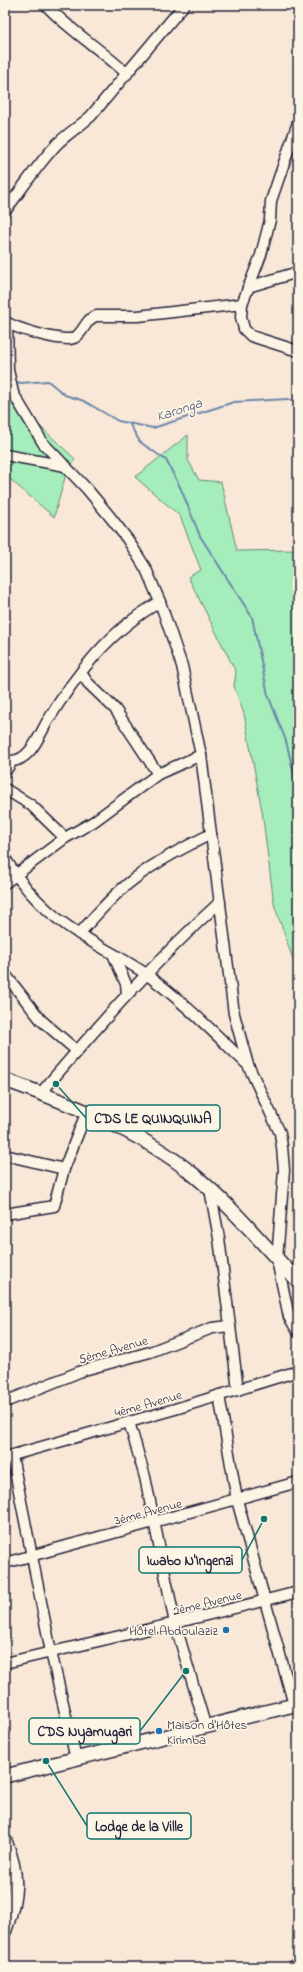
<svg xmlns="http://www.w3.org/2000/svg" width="303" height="1972" font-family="'Indie Flower',sans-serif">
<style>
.green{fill:#a5edba;stroke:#64887a}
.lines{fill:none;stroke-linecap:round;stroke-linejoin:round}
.stream{stroke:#6c87ac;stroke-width:2}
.minor-casing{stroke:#22223b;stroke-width:13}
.major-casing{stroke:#22223b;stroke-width:16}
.minor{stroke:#fcf5e5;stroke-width:10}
.major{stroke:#fcf5e5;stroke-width:13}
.poi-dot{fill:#1f6fb2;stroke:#fcf5e5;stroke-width:1.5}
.labels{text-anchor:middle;stroke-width:3.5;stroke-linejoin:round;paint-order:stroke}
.street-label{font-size:13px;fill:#22223b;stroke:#fcf5e5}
.poi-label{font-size:13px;fill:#22223b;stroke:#fcf5e5;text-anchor:end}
.water-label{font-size:14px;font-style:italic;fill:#475474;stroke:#fcf5e5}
.leader{fill:none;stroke:#0f766e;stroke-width:1.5}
.callout-dot{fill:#0f766e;stroke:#fcf5e5;stroke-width:1.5}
.callout{fill:#fcf5e5;stroke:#0f766e;stroke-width:1.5}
.callout-label{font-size:14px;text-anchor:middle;font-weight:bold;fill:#22223b}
</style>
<rect width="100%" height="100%" fill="#f9e8d8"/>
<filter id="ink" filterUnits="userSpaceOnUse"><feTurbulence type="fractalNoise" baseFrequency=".025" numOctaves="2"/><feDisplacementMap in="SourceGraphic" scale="8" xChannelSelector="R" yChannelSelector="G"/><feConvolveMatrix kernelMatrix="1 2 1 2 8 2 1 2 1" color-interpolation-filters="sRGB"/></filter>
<g filter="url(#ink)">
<g class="green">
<path d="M 5,402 L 24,411 L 75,459 L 66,474 L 54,517 L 5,475 Z"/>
<path d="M 188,435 L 188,460 L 199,480 L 221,482 L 237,551 L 298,550 L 298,974 L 274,904 L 262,811 L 244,714 L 234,686 L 236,672 L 188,577 L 201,570 L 180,516 L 135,477 Z"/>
</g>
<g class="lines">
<g class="stream">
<path d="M 14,381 L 21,383 L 48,381 L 65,395 L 84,401 L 118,421 L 153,428 L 234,402 L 287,399 L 298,402"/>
<path d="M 129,423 L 140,442 L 166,460 L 181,489 L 200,536 L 252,617 L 268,695 L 286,741 L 298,791"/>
</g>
<defs>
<g id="minor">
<path d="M 46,5 C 70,31 101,49 127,74"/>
<path d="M 298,122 L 271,201 L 270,220 L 261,255 L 242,304 L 241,317 L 244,329 L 251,336 L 298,351"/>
<path d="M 5,211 C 22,189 37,165 57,144 C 66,135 80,126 91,116 L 184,5"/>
<path d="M 248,287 L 298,272"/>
<path d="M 5,321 C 12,328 65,343 74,338 C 84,333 85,319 96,316 L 138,316 L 242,304"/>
<path d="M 7,323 L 8,370 L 13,393 L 43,443 L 87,489 L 111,518 L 128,540 L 146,569 L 160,602 L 182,666 L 201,755 L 234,1014 L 248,1065 L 280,1133 L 282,1147 L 284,1170 L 277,1260 L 289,1317 L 298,1332"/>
<path d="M 5,455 L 66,466"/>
<path d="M 81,673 L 88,683 L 115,709 L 158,774"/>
<path d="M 5,772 L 12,761 C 30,760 39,736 47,722 C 76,674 111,629 160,602"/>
<path d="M 5,789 L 31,805 L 65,838"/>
<path d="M 5,858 C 23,888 49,915 78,933 C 101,948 124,959 146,974 C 183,1001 215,1034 248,1065"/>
<path d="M 5,883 L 65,838 L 93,822 L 158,774 L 201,755"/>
<path d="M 79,934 C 96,915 113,895 134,879 C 157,861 185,847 211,834"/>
<path d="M 113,954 L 126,984 L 127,993"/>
<path d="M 5,974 L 41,1020 L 77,1051"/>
<path d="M 40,1094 C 98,1026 154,962 220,902"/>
<path d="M 5,1155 L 64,1169"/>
<path d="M 210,1189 L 219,1238 L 238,1390"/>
<path d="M 5,1214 L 54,1206 L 64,1169 L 87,1111"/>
<path d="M 219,1395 L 237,1500 L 294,1705"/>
<path d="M 5,1402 L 84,1370 L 150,1352 L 212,1328 L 230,1326"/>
<path d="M 129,1422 L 145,1477 L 175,1623 L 205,1725"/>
<path d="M 12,1456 L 51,1652 L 76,1759"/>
<path d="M 6,1457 L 175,1409 L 298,1371"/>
<path d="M 5,1563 L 298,1482"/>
<path d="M 5,1663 L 175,1623 L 298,1592"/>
<path d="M 292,1967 L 298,1962"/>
</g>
<g id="major">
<path d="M 5,1080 C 71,1104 139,1130 194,1175 C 232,1206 264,1246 298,1281"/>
<path d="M 5,1776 L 298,1704"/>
<path d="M 5,1841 C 19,1875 17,1895 5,1930"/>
</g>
</defs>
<use href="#minor" class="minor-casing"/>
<use href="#major" class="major-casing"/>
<use href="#minor" class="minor"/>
<use href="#major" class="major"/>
</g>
</g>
<g class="poi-dot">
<circle cx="226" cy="1630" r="4"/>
<circle cx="159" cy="1731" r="4"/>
</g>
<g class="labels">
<g class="street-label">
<text transform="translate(113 1349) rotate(-16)" y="5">5ème Avenue</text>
<text transform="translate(148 1403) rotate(-16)" y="5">4ème Avenue</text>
<text transform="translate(148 1511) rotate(-15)" y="5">3ème Avenue</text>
<text transform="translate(207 1602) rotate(-14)" y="5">2ème Avenue</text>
</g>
<g class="poi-label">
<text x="218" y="1635">Hôtel Abdoulaziz</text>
<text x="167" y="1729" text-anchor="start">Maison d'Hôtes<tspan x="167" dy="15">Kirimba</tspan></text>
</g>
<g class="water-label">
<text transform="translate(179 409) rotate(-18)" y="5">Karonga</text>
</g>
</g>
<path class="leader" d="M56 1084L86 1118M264 1519L242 1560M186 1671L140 1731M46 1761L87 1826"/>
<g class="callout-dot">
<circle cx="56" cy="1084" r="4"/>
<circle cx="264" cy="1519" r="4"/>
<circle cx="186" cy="1671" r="4"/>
<circle cx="46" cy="1761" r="4"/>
</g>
<g class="callout">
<rect x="86" y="1105" width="134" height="26" rx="4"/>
<rect x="139" y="1547" width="103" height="26" rx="4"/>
<rect x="29" y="1718" width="111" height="26" rx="4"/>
<rect x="87" y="1813" width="104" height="26" rx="4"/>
</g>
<g class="callout-label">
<text x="153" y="1123">CDS LE QUINQUINA</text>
<text x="190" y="1565">Iwabo N'Ingenzi</text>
<text x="85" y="1736">CDS Nyamugari</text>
<text x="139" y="1831">Lodge de la Ville</text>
</g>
<rect width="303" height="1972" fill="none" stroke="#fcf5e5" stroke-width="20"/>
<rect x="10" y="10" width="283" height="1952" fill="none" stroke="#22223b" stroke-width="1.5" filter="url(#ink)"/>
</svg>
